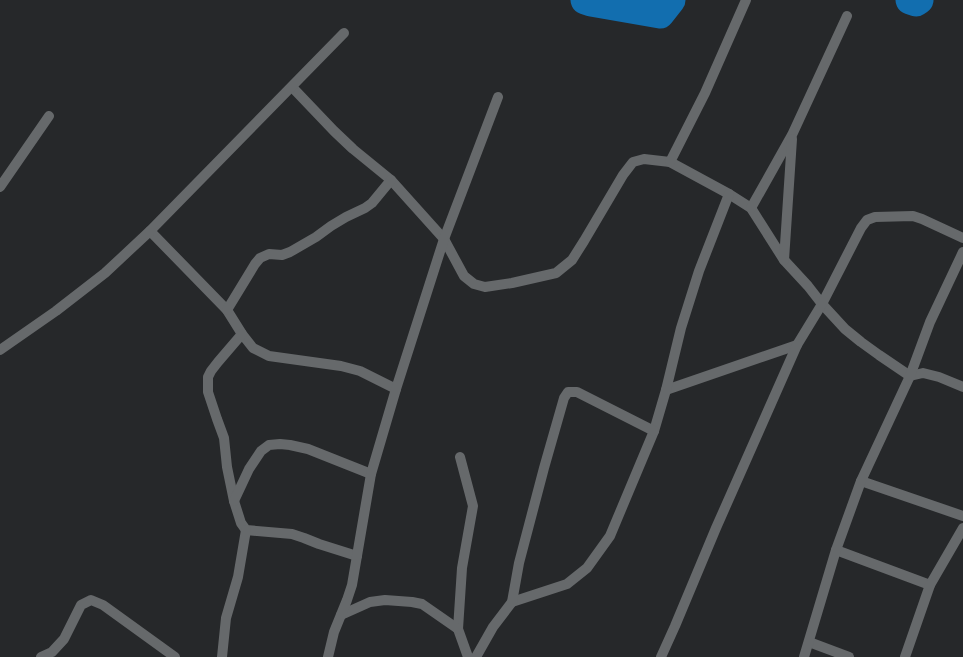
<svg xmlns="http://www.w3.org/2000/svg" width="963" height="657" font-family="'PT Sans',sans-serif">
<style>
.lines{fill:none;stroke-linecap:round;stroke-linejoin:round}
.river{stroke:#126eaf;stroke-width:29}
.minor{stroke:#66696b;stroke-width:10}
</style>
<rect width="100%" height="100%" fill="#26282a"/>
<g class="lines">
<g class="river">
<path d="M 585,0 L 591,2 L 660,14 L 671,0"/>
<path d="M 910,0 L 916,2 L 919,0"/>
</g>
<g class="minor">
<path d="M 292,87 L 334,131 L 353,149 L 391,180 L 444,239 L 464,276 L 474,284 L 485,287 L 512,283 L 556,273 L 572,260 L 584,241 L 623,175 L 633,162 L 644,159 L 670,162 L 729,194 L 751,208 L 784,260 L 808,286 L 822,304 L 845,329 L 861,342 L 879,355 L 910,376 L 923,373 L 939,377 L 963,387"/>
<path d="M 670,162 L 705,93 L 746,0"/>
<path d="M 0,187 L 49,116"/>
<path d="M 751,208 L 792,135 L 847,16"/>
<path d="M 150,231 L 227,310 L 242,334 L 253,348 L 269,356 L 341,366 L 360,371 L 396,389"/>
<path d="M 784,260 L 792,139"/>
<path d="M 227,310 L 255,264 L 260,258 L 269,254 L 282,255 L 290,252 L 316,237 L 331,226 L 346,217 L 365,208 L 372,203 L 391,180"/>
<path d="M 242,334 L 218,362 L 211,371 L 208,377 L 208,392 L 217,419 L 224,438 L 227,467 L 234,501 L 241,523 L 246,530 L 292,534 L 304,538 L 319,544 L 357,556"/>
<path d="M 0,350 L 56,311 L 105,273 L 150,231 L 344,33"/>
<path d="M 666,390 L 797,345"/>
<path d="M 460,457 L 473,506 L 462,568 L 458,629 L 468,657"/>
<path d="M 861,481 L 963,516"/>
<path d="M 234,501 L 249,469 L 261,451 L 269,445 L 280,444 L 290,445 L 308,449 L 371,474"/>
<path d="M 836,550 L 930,585"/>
<path d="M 512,602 L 567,584 L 587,568 L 610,536 L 654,431 L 666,390 L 681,328 L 699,271 L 729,194"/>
<path d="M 341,615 L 370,602 L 385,600 L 412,602 L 422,604 L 458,629"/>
<path d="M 809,642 L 849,657"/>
<path d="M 41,657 L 52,652 L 64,639 L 81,605 L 91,600 L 103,605 L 175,657"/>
<path d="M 222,657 L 226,618 L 238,577 L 246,530"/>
<path d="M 328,657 L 334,632 L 347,600 L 352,585 L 371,474 L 396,389 L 444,239 L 498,97"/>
<path d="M 476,657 L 493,627 L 512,602 L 519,563 L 544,468 L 564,398 L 568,392 L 577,392 L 654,431"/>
<path d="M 661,657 L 675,626 L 716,528 L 797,345 L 822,304 L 861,228 L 867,220 L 875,217 L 913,216 L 922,219 L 963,238"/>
<path d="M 804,657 L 836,550 L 861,481 L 910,376 L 930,322 L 963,252"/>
<path d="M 905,657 L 930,585 L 963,528"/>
</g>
</g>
</svg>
